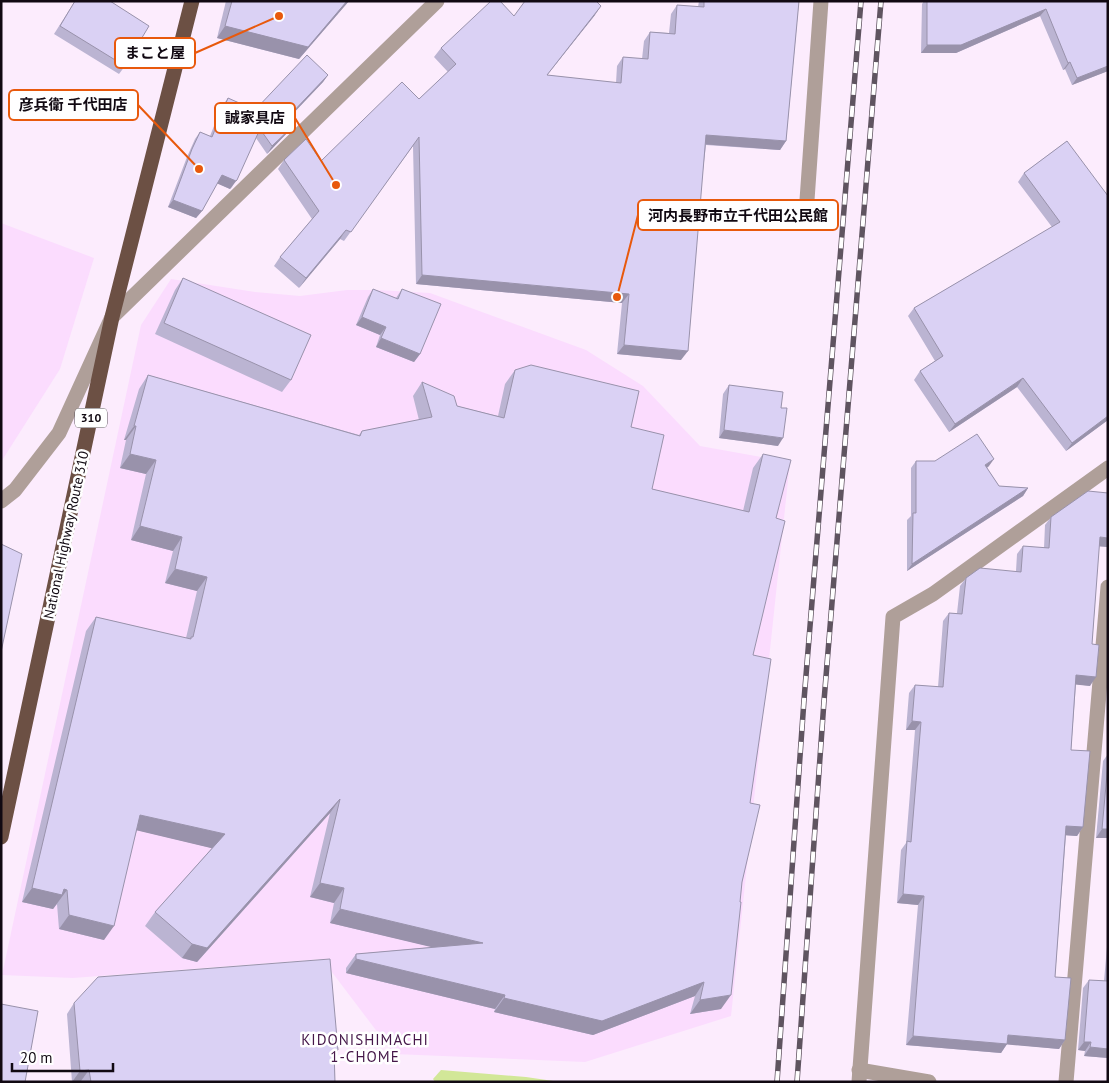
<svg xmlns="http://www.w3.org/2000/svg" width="1109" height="1083" font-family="'PT Sans','Noto Sans JP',sans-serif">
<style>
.built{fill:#fbdcfe}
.green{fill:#d2e798}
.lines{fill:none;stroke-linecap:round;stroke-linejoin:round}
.minor{stroke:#af9f99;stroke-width:15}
.trunk{stroke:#6c5044;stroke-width:15}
.rail-casing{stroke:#5f5460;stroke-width:5.5}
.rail{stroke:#fff;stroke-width:4;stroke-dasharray:11;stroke-linecap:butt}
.wall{fill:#bbb4d2}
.shaded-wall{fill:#9992ab}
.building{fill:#dad1f4;stroke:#9992ab}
.labels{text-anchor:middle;stroke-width:5;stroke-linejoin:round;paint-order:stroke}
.shield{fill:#fff;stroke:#585359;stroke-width:1}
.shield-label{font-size:12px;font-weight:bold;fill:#110912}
.street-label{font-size:14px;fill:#110912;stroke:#fff}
.neighbourhood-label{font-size:15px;letter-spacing:1px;fill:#451749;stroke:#fff}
.leader{fill:none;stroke:#e8590c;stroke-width:2}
.callout-dot{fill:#e8590c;stroke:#fff;stroke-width:2}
.callout{fill:#fff;stroke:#e8590c;stroke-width:2}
.callout-label{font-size:15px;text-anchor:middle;font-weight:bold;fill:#110912}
</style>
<rect width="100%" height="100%" fill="#fcecfd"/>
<g class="built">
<path d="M 1,223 L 94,258 L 60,369 L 1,462 Z"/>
<path d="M 171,279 L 255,292 L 300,296 L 347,290 L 377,290 L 430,293 L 586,350 L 643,386 L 700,446 L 790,462 L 731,1016 L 585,1062 L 394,1054 L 322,959 L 73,978 L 2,975 L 141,325 Z"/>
</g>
<path class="green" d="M 441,1070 L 526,1077 L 560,1082 L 435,1082 L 433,1079 Z"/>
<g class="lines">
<g class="minor">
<path d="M 807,200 L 821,1"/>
<path d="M 1,501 L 15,490 L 59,433 L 112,317 L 437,1"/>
<path d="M 859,1070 L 929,1082"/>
<path d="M 859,1082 L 893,617 L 933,594 L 1108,468"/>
<path d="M 1066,1082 L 1108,587"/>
</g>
<path class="trunk" d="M 1,837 L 112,317 L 192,1"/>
<defs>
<g id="rail">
<path d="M 777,1082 L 804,700 L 861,1"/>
<path d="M 797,1082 L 824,701 L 881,1"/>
</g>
</defs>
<use href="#rail" class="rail-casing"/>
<use href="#rail" class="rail"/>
</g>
<g class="wall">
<path d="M 75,1 L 110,1 L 125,66 L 119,74 L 54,34 Z"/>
<path d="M 226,1 L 349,1 L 299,59 L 217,38 Z"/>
<path d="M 699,1 L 799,1 L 786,141 L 780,150 L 706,145 L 681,360 L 617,354 L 622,303 L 416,284 L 413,146 L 344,241 L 340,239 L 299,288 L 274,266 L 280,257 L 312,219 L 278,169 L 284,160 L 321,161 L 419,99 L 448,72 L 434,57 L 441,48 L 514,16 L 595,15 L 547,75 L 616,83 L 617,66 L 623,57 L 642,59 L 644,41 L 650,32 L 669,33 L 671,14 L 677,5 L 698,7 Z"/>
<path d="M 924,1 L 1108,1 L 1108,71 L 1072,85 L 1065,69 L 1063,70 L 1040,16 L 956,53 L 921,53 L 922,4 Z"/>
<path d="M 328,75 L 323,82 L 289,118 L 288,132 L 267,154 L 256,138 L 232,187 L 230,189 L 217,183 L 202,211 L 196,218 L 168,207 L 187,157 L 195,139 L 200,132 L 210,136 L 222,106 L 228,98 L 255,110 Z"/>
<path d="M 1067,141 L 1108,420 L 1066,451 L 1017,387 L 949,432 L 914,380 L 920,371 L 935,361 L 908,316 L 914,308 L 1052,227 L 1018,182 L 1024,173 Z"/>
<path d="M 183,278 L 291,380 L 282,392 L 155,334 L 175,290 Z"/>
<path d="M 373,289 L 396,298 L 402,289 L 420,354 L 414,362 L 376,347 L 380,335 L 356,325 L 368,297 Z"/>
<path d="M 515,370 L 631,427 L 652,489 L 743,511 L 753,468 L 763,454 L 776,518 L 753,655 L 750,803 L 742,882 L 721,1009 L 690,1014 L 695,996 L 593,1035 L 494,1012 L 495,1009 L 346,973 L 346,968 L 356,954 L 433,947 L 330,923 L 334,903 L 310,897 L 330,813 L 197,962 L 182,958 L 145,926 L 155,912 L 212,848 L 137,830 L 104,940 L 59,929 L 57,904 L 53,909 L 22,902 L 86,631 L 96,617 L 186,638 L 197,591 L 165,583 L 173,551 L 131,540 L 146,474 L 120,468 L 126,440 L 124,440 L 139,389 L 148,375 L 359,435 L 362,431 L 419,420 L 413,396 L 422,382 L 457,406 L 498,416 L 505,384 Z"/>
<path d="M 729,385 L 778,446 L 719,438 L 723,394 Z"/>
<path d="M 916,461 L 989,466 L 987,468 L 999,486 L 1028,488 L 1023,496 L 907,571 L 907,520 L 911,516 L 911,468 Z"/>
<path d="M 1051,517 L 1108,547 L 1099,546 L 1092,644 L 1090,686 L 1076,684 L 1071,750 L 1083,827 L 1077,836 L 1066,835 L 1055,977 L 1065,1040 L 1059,1049 L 1007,1044 L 1001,1053 L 906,1045 L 918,905 L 897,903 L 901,850 L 906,843 L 915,730 L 906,730 L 909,693 L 915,685 L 938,687 L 943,621 L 949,613 L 957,613 L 960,586 L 966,578 L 1016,571 L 1017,554 L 1023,546 L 1044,548 L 1045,525 Z"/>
<path d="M 1108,754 L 1108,838 L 1096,838 L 1103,761 Z"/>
<path d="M 1108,946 L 1108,1058 L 1084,1056 L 1085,1051 L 1078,1050 L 1083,988 L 1089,980 L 1104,981 L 1107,947 Z"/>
<path d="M 74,1003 L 334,1057 L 335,1082 L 81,1082 L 81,1081 L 72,1082 L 67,1014 Z"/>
</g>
<g class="shaded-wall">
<path d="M 347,1 L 349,1 L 299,59 L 217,38 L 225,26 Z"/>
<path d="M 601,6 L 595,15 L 540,84 L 547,75 Z"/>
<path d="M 1046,9 L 1040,16 L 956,53 L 921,53 L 927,45 Z"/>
<path d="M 1070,62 L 1065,69 L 1063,70 L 1068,63 Z"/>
<path d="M 1108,66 L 1108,71 L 1072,85 L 1077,78 Z"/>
<path d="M 328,75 L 323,82 L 283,124 L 288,117 Z"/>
<path d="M 294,125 L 288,132 L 267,154 L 272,146 Z"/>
<path d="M 706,135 L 786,141 L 780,150 L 700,144 Z"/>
<path d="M 222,175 L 237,180 L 230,189 L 216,183 Z"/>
<path d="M 173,200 L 202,211 L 196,218 L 168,207 Z"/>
<path d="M 346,230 L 340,239 L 299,288 L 306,278 Z"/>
<path d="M 422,275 L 629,294 L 622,303 L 416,284 Z"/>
<path d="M 362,317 L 386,327 L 380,335 L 356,325 Z"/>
<path d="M 381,338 L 420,354 L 414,362 L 376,347 Z"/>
<path d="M 624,345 L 688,351 L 681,360 L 617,354 Z"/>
<path d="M 1023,378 L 1017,387 L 949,432 L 955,424 Z"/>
<path d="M 1108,416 L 1108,420 L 1066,451 L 1072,443 Z"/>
<path d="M 134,426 L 136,426 L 126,440 L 124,440 Z"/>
<path d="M 724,430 L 783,438 L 778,446 L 719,438 Z"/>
<path d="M 130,454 L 156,460 L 146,474 L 120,468 Z"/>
<path d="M 994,459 L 989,466 L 980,472 L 985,465 Z"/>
<path d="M 1028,488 L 1023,496 L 907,571 L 912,564 Z"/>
<path d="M 140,526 L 182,537 L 173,551 L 131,540 Z"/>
<path d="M 1100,537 L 1108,538 L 1108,547 L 1094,546 Z"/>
<path d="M 175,569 L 207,577 L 197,591 L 165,583 Z"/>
<path d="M 1076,675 L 1096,677 L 1090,686 L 1070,684 Z"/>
<path d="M 912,721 L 921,722 L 915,730 L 906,730 Z"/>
<path d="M 340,799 L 330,813 L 197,962 L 182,958 L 192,944 Z"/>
<path d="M 140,815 L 225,834 L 215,849 L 131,829 Z"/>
<path d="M 1066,826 L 1083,827 L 1077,836 L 1060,835 Z"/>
<path d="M 1102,829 L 1108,829 L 1108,838 L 1096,838 Z"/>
<path d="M 320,883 L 344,888 L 334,903 L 310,897 Z"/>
<path d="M 32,888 L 64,889 L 67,890 L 53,909 L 22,902 Z"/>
<path d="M 903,894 L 924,896 L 918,905 L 897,903 Z"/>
<path d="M 340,909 L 483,943 L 473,957 L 330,923 Z"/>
<path d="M 69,915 L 114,926 L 104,940 L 59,929 Z"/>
<path d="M 356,959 L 505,995 L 495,1009 L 346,973 Z"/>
<path d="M 704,982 L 695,996 L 593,1035 L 494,1012 L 504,998 Z"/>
<path d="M 731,995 L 721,1009 L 690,1014 L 700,1000 Z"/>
<path d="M 1008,1035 L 1065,1040 L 1059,1049 L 1002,1044 Z"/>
<path d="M 913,1036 L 1007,1044 L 1001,1053 L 906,1045 Z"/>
<path d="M 1084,1042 L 1091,1042 L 1085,1051 L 1078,1050 Z"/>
<path d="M 1090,1047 L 1108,1049 L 1108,1058 L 1084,1056 Z"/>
<path d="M 338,1050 L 330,1062 L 334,1051 Z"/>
<path d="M 89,1070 L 81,1081 L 72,1082 L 80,1071 Z"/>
</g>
<g class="building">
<path d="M 75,1 L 110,1 L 149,26 L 125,66 L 60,26 Z"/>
<path d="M 232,1 L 347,1 L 308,47 L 225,26 Z"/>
<path d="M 491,1 L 500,1 L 514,16 L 525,1 L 596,1 L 601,6 L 547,75 L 621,83 L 623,57 L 648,59 L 650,32 L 675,34 L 677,5 L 704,7 L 704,1 L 799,1 L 786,141 L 706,135 L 688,351 L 624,345 L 629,294 L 422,275 L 419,137 L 351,232 L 346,230 L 306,278 L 280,257 L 319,211 L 284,160 L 306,139 L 321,161 L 402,82 L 419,99 L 456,64 L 441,48 Z"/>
<path d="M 927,1 L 1108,1 L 1108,66 L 1077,78 L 1070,62 L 1068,63 L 1046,9 L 961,45 L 927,45 Z"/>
<path d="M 307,55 L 328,75 L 288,117 L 294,125 L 272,146 L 260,129 L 237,180 L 236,181 L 222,175 L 202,211 L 173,200 L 192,149 L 200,132 L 212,137 L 228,98 L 255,110 Z"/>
<path d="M 1067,141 L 1108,196 L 1108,416 L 1072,443 L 1023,378 L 955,424 L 920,371 L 943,356 L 914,308 L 1060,222 L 1024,173 Z"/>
<path d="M 183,278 L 311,335 L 291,380 L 164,323 Z"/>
<path d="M 373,289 L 398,299 L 402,289 L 441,304 L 420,354 L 381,338 L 386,327 L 362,317 Z"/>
<path d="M 531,365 L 639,391 L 631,427 L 664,435 L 652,489 L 749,512 L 763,454 L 791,460 L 776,518 L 785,521 L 753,655 L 771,659 L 750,803 L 760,805 L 742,882 L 740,902 L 741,902 L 731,995 L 700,1000 L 704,982 L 602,1021 L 504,998 L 505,995 L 356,959 L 356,954 L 483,943 L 340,909 L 344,888 L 320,883 L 340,799 L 207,948 L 192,944 L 155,912 L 225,834 L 140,815 L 114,926 L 69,915 L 67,890 L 64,889 L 62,895 L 32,888 L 96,617 L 191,639 L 191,637 L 193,637 L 207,577 L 175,569 L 182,537 L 140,526 L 156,460 L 130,454 L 136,426 L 134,426 L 148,375 L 360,436 L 362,431 L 432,417 L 422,382 L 454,396 L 457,406 L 504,418 L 515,370 Z"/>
<path d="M 729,385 L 783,392 L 781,408 L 787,408 L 783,438 L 724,430 Z"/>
<path d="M 977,434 L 994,459 L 985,465 L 999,486 L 1028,488 L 912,564 L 913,513 L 916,513 L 916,461 L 935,461 Z"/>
<path d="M 1088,491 L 1108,493 L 1108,538 L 1100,537 L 1092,644 L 1099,645 L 1096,677 L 1076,675 L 1071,750 L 1090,751 L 1083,827 L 1066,826 L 1055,977 L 1071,978 L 1065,1040 L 1008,1035 L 1007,1044 L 913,1036 L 924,896 L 903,894 L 907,841 L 911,842 L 921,722 L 912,721 L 915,685 L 943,687 L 949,613 L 962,614 L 966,578 L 980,568 L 1021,572 L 1023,546 L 1049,548 L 1051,517 Z"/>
<path d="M 1,544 L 22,554 L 1,652 Z"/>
<path d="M 1108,763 L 1108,829 L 1102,829 Z"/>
<path d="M 330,959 L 338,1050 L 334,1051 L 335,1082 L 91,1082 L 89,1070 L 80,1071 L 74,1003 L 98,977 Z"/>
<path d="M 1089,980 L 1108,981 L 1108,1049 L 1090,1047 L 1091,1042 L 1084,1042 Z"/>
<path d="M 1,1004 L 38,1011 L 25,1082 L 1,1082 Z"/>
</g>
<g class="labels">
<rect class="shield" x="75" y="408.5" width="32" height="19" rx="4"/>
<g class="shield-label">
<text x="91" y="422">310</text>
</g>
<g class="street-label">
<text transform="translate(66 535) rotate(-78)" y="5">National Highway Route 310</text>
</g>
<g class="neighbourhood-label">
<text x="365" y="1045">KIDONISHIMACHI<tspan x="365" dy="17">1-CHOME</tspan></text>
</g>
</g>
<path class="leader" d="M279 16L195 53M199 169L138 105M336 185L295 118M617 297L638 215"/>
<g class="callout-dot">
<circle cx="279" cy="16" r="5"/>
<circle cx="199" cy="169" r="5"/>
<circle cx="336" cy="185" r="5"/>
<circle cx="617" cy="297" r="5"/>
</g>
<g class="callout">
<rect x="115" y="38" width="80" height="30" rx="5"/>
<rect x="9" y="90" width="129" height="30" rx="5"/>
<rect x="215" y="103" width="80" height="30" rx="5"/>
<rect x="638" y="200" width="200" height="30" rx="5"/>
</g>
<g class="callout-label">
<text x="155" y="58">まこと屋</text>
<text x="73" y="110">彦兵衛 千代田店</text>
<text x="255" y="123">誠家具店</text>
<text x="738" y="221">河内長野市立千代田公民館</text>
</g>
<rect width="1109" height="1083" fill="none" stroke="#110912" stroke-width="5"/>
<path d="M12 1063v8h101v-8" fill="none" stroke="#110912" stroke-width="2.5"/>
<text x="20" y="1063" font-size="15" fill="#110912" stroke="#ffffff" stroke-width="4" paint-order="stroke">20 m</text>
</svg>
